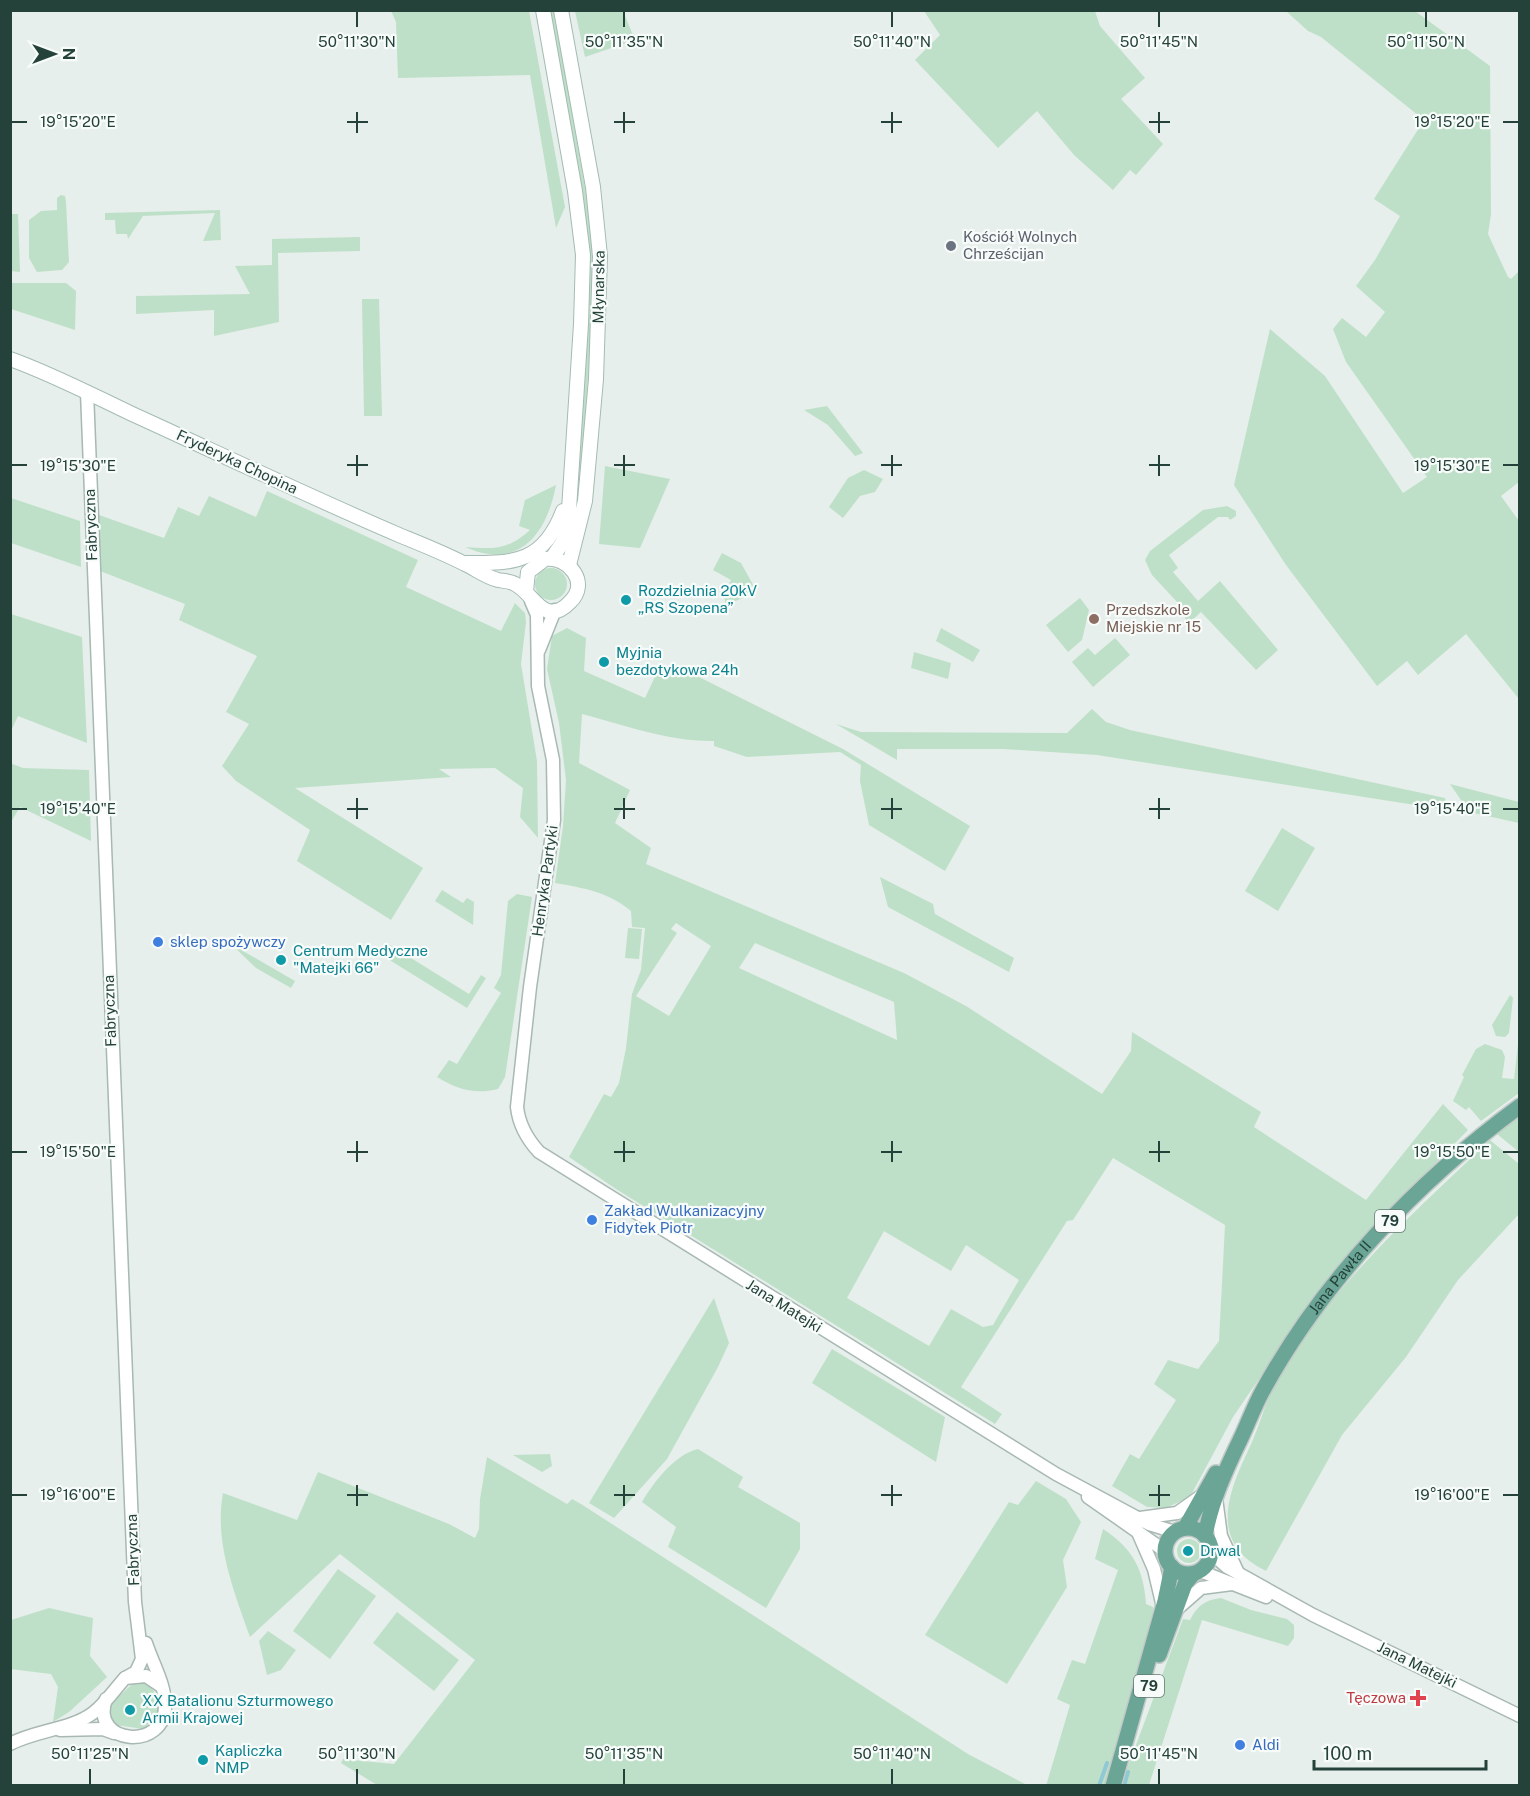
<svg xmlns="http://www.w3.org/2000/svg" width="1530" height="1796" font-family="'Public Sans',sans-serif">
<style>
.green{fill:#bfe0c8;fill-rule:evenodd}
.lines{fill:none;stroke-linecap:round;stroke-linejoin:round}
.stream{stroke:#8ec9d4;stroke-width:4}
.tertiary-casing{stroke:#a8b8b2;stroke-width:15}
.secondary-casing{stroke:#a4bbb3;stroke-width:16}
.primary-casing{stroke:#c2cac8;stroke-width:18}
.tertiary{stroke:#fff;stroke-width:12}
.secondary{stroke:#fff;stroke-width:14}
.primary{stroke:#6aa596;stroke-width:15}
.ticks{fill:none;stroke:#24423a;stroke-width:2}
.worship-dot{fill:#6b7280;stroke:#f7fbf9;stroke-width:2}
.culture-dot{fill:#0f9aa8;stroke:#f7fbf9;stroke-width:2}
.education-dot{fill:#8d6e63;stroke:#f7fbf9;stroke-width:2}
.shop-dot{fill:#3f7fe0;stroke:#f7fbf9;stroke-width:2}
.health-dot{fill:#e0444e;stroke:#f7fbf9;stroke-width:2}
.labels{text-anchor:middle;stroke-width:4.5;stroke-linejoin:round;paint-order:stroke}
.shield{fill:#f7fbf9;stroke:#637a73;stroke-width:1.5}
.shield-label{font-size:14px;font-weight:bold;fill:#24423a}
.worship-label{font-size:15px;fill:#5b616d;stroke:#f7fbf9;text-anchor:start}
.street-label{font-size:15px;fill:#24423a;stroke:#f7fbf9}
.culture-label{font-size:15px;fill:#0d838f;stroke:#f7fbf9;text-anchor:start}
.education-label{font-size:15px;fill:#785e54;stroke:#f7fbf9;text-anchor:start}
.shop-label{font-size:15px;fill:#366cbe;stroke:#f7fbf9;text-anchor:start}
.health-label{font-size:15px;fill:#be3a42;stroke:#f7fbf9;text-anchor:end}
.ticks-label{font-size:15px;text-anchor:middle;fill:#24423a;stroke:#f7fbf9;stroke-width:4.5;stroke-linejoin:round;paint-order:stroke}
</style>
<rect width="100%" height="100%" fill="#e6efeb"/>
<g class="green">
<path d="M 391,11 L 529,11 L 565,207 L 556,228 L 530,75 L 398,78 L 396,22 Z"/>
<path d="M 550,11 L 554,11 L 588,205 L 593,256 L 592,323 L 579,501 L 566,557 L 561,555 L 588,255 L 584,205 Z"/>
<path d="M 575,11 L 623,11 L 635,40 L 585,57 Z"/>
<path d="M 924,11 L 1095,11 L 1100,26 L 1145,78 L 1121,99 L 1163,144 L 1136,175 L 1130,170 L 1113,190 L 1074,155 L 1037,111 L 998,148 L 915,60 L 940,35 Z"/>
<path d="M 1286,11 L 1415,11 L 1490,66 L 1491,214 L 1488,234 L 1508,277 L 1511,279 L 1520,270 L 1519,482 L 1501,496 L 1519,521 L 1519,699 L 1466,634 L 1418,675 L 1407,661 L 1377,686 L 1286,565 L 1234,485 L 1270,329 L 1325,376 L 1403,493 L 1427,477 L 1346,362 L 1333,329 L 1342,318 L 1366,337 L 1385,312 L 1356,286 L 1375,260 L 1400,216 L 1374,199 L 1424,120 L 1321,37 L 1308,31 Z"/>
<path d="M 61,195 L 65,196 L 66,202 L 69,262 L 62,270 L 37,272 L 29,258 L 29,220 L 41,211 L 57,210 L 57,198 Z"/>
<path d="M 220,210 L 221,240 L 203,241 L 215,213 L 143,216 L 128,239 L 127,234 L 116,234 L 115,220 L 105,220 L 105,213 Z"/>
<path d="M 11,214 L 18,214 L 20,272 L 11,271 Z"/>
<path d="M 360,237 L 360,251 L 278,253 L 279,322 L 214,336 L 214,310 L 136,314 L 136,296 L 250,294 L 235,266 L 272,265 L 272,239 Z"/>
<path d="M 11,283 L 66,283 L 76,291 L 75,330 L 11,309 Z"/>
<path d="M 362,299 L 379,299 L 382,416 L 364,416 Z"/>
<path d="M 827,406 L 863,453 L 855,456 L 828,425 L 804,410 Z"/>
<path d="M 605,466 L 670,479 L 640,548 L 599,544 Z"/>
<path d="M 864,470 L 883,479 L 875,492 L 860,496 L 843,518 L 829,507 L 848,478 Z"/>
<path d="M 556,485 C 547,534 519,571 465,547 C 494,549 508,550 530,530 L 519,526 L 525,500 Z"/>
<path d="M 267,491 L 418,560 L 406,587 L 501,631 L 515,603 L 525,613 L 526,622 L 521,664 L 537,761 L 538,838 L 520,817 L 523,788 L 495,768 L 439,769 L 451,777 L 295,788 L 423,868 L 391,920 L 297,861 L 310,830 L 236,781 L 222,766 L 249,724 L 226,712 L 257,656 L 179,620 L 185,604 L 100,571 L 99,515 L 164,538 L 178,507 L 199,516 L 209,496 L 256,517 Z"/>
<path d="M 11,498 L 80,521 L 81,567 L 11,543 Z"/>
<path d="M 1227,506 L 1236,511 L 1236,516 L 1230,520 L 1228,517 L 1218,517 L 1169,555 L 1178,568 L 1173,572 L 1198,601 L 1220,581 L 1278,650 L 1256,670 L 1201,612 L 1188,624 L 1178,603 L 1152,575 L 1145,560 L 1150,551 L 1203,510 Z"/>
<path d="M 722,553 L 741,563 L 757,592 L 726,605 L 724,596 L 731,580 L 713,570 Z"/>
<circle cx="551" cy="584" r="16"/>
<path d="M 1080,598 L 1089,610 L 1082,640 L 1068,652 L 1046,625 Z"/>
<path d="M 11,614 L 82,637 L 87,743 L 18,716 L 11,731 Z"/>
<path d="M 567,628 L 586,638 L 584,671 L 645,698 L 659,668 L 666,670 L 679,667 L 843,749 L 970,826 L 945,871 L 869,825 L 860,781 L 861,765 L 840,752 L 747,757 L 714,746 L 714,741 C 670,742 624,725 582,714 L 579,763 L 630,790 L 615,823 L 651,848 L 646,864 L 904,973 L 966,1006 L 1102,1094 L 1131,1051 L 1132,1032 L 1261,1112 L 1254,1127 L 1366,1200 L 1443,1104 L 1468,1130 L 1356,1244 L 1304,1313 L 1233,1417 L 1190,1497 L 1166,1508 L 1147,1507 L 1112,1486 L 1130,1454 L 1139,1459 L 1176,1400 L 1154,1384 L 1168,1360 L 1198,1369 L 1219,1341 L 1225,1225 L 1113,1158 L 1073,1220 L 1067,1221 L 961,1387 L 1002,1414 L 995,1424 L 616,1189 L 569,1157 L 604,1094 L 611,1097 L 619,1083 L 626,1048 L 632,994 L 641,970 L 645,928 L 632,927 L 631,911 C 608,892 584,888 555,883 L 563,826 L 566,780 L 559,723 L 547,669 L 552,636 ZM 676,923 L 711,946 L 669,1016 L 636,996 L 677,933 L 671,929 ZM 755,943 L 894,1002 L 897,1040 L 739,968 ZM 884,1231 L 951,1271 L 966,1245 L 1019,1280 L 993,1325 L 983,1327 L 951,1309 L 929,1346 L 847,1298 Z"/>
<path d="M 941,628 L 980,650 L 973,662 L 936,641 Z"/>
<path d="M 1115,638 L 1130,655 L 1093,687 L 1072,662 L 1088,648 L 1095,655 Z"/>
<path d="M 914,652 L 951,663 L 948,679 L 911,668 Z"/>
<path d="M 1092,709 L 1106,722 L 1130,730 L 1445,798 L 1447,810 L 1097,755 L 1004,749 L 897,749 L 897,760 L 836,724 L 861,732 L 1067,733 Z"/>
<path d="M 10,763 L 23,768 L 89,770 L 91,841 L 20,807 L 11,822 Z"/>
<path d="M 1450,784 L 1519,802 L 1519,823 L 1469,812 Z"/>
<path d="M 1282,828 L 1315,848 L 1278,911 L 1245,891 Z"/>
<path d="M 880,877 L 933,904 L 935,914 L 1014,958 L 1009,972 L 888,907 Z"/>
<path d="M 442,890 L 463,903 L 467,898 L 474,902 L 473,925 L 435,901 Z"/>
<path d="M 517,894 L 532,897 L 505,1077 L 498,1089 C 474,1095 457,1089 437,1077 L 449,1060 L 457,1064 L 501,993 L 494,988 L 501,975 L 508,901 Z"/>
<path d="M 628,928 L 642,929 L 639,959 L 625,958 Z"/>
<path d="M 231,944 L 295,981 L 291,988 L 256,968 Z"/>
<path d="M 390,945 L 469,994 L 481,975 L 486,978 L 467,1008 L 383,956 Z"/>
<path d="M 1510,995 L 1513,998 L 1509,1033 L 1505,1037 L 1496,1036 L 1492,1025 Z"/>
<path d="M 1519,1036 L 1519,1093 L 1481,1121 L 1469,1107 L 1466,1110 L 1453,1101 L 1464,1077 L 1462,1075 L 1476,1049 L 1485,1044 L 1502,1050 L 1505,1057 L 1502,1078 L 1514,1079 Z"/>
<path d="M 1519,1117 L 1519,1152 L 1497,1134 Z"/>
<path d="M 1490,1140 L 1519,1164 L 1519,1214 L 1458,1280 L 1406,1357 L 1342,1435 L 1266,1571 C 1205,1541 1230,1489 1252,1442 C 1259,1426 1263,1410 1270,1395 C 1317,1297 1413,1214 1490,1140 Z"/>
<path d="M 714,1298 L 729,1343 L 718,1367 L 667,1459 L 614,1518 L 589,1503 Z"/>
<path d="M 832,1349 L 945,1417 L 936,1462 L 812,1383 Z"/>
<path d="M 698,1449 L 743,1477 L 738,1487 L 800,1523 L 800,1549 L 766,1608 L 668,1547 L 676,1527 L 642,1502 C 653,1483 675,1454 698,1449 Z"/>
<path d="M 550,1454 L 552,1466 L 542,1472 L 513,1455 Z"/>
<path d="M 487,1457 L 567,1504 L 572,1499 L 581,1504 L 968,1754 L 1027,1785 L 377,1785 L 341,1763 L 343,1759 L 394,1764 L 475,1660 L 340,1554 L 250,1637 C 234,1591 214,1543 223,1493 L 297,1520 L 318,1472 L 449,1524 L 475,1538 L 479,1529 L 480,1499 Z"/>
<path d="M 1036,1481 L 1066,1499 L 1081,1522 L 1063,1560 L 1067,1587 L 1007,1684 L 925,1635 L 1009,1502 L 1018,1505 Z"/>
<path d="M 1103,1529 C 1132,1548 1144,1569 1146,1604 L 1153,1607 L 1153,1610 L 1124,1727 L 1105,1785 L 1046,1786 L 1070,1705 L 1057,1699 L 1072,1660 L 1085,1664 L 1118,1570 L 1095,1559 Z"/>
<circle cx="1189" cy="1551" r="12"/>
<path d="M 338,1569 L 376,1596 L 330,1659 L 293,1631 Z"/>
<path d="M 1221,1598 L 1251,1610 L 1287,1619 L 1294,1625 L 1294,1638 L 1288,1646 L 1202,1620 L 1149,1785 L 1121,1785 L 1183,1619 L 1190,1620 C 1198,1605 1205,1600 1221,1598 Z"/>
<path d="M 49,1608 L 93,1618 L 90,1656 L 107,1677 L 69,1712 L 53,1722 L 58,1687 L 51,1674 L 10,1669 L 11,1620 Z"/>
<path d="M 397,1612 L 459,1660 L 434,1691 L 373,1643 Z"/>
<path d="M 268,1631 L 296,1650 L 281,1670 L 267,1675 L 259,1641 Z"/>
<path d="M 139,1682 C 158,1686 160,1702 156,1718 L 143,1729 L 116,1725 L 110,1717 L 110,1705 L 131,1685 Z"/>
</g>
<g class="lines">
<g class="stream">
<path d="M 1099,1786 L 1107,1763"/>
<path d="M 1124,1786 L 1128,1772"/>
</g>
<defs>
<g id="tertiary">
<path d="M 87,392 L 135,1602 L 142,1659 L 136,1672 L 125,1678"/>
<path d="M 531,601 L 537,615 L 538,686 L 553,760 L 554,820 L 530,987 L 517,1107 C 519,1125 527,1139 539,1152 L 1056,1474 L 1149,1524 L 1175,1532"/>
<path d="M 539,650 L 555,610"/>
<path d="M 1088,1497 L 1165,1551"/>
<path d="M 1216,1498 L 1221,1536 L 1238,1573"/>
<path d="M 1140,1518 L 1177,1513 L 1201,1496"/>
<path d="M 1137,1530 L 1154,1569 L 1163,1607"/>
<path d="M 1211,1553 L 1227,1567 L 1313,1615 L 1520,1716"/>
<path d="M 1200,1571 L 1266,1597"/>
<path d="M 1177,1609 L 1201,1588 L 1232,1584"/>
<path d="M 106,1699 C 89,1745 167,1752 165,1704 C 165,1684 152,1662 146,1643"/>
<path d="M 60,1730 L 103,1729 L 114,1733"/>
<path d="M 10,1744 C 36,1730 70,1730 93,1713 C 105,1704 115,1689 125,1678 L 146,1676 L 161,1686"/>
</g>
<g id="secondary">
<path d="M 543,10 L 575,191 L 583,255 L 581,324 L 568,525 L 563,542 L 552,558"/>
<path d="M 561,10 L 593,187 L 600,256 L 596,379 L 585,501 L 569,565"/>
<path d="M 10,359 C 52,374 90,394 130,413 C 220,454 308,496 399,535 C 421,544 444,553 465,564 C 476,569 486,577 498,580 C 503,581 510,581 515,584 C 533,592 544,629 570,602 C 590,583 569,556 545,559 L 528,572 L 526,591"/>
<path d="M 467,563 C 516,564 544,561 563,511"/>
</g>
<g id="primary">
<path d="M 1185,1528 L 1216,1473"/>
<circle cx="1188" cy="1551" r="23"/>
<path id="s1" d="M 1205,1536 C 1211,1502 1226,1469 1241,1438 C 1248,1423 1254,1407 1262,1392 C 1323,1280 1418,1181 1520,1106"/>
<path d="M 1159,1655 L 1185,1584 L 1193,1574"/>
<path d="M 1113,1786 L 1165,1601 L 1172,1567"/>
</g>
</defs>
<use href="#tertiary" class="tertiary-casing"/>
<use href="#secondary" class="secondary-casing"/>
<use href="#primary" class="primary-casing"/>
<use href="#tertiary" class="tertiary"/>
<use href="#secondary" class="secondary"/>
<use href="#primary" class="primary"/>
</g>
<path class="ticks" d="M 357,12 L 357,27M 624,12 L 624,27M 892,12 L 892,27M 1159,12 L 1159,27M 1426,12 L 1426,27M 357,112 L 357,133M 624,112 L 624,133M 892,112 L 892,133M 1159,112 L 1159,133M 12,122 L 27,122M 347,122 L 368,122M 614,122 L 635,122M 881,122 L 902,122M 1149,122 L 1170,122M 1503,122 L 1518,122M 357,455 L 357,476M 624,455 L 624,476M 892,455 L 892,476M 1159,455 L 1159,476M 12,465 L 27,465M 347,465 L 368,465M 614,465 L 635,465M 881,465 L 902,465M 1149,465 L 1170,465M 1503,465 L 1518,465M 357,798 L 357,819M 624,798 L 624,819M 892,798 L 892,819M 1159,798 L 1159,819M 12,809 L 27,809M 347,809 L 368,809M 614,809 L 635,809M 881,809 L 902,809M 1149,809 L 1170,809M 1503,809 L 1518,809M 357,1141 L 357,1162M 624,1141 L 624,1162M 892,1141 L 892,1162M 1159,1141 L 1159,1162M 12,1152 L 27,1152M 347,1152 L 368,1152M 614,1152 L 635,1152M 881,1152 L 902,1152M 1149,1152 L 1170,1152M 1503,1152 L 1518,1152M 357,1485 L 357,1506M 624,1485 L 624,1506M 892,1485 L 892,1506M 1159,1485 L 1159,1506M 12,1495 L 27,1495M 347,1495 L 368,1495M 614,1495 L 635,1495M 881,1495 L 902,1495M 1149,1495 L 1170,1495M 1503,1495 L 1518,1495M 90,1769 L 90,1784M 357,1769 L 357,1784M 624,1769 L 624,1784M 892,1769 L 892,1784M 1159,1769 L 1159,1784"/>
<circle class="worship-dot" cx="951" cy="246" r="6"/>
<g class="culture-dot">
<circle cx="626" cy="600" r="6"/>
<circle cx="604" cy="662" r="6"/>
<circle cx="281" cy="960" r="6"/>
<circle cx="1188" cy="1551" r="6"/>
<circle cx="130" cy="1710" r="6"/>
<circle cx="203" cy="1760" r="6"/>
</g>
<circle class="education-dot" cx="1094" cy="619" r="6"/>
<g class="shop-dot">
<circle cx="158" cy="942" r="6"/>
<circle cx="592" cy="1220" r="6"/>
<circle cx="1240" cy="1745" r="6"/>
</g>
<path class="health-dot" d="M1415 1689h6v6h6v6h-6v6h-6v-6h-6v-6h6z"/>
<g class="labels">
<g class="shield">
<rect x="1375" y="1210" width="30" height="22" rx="4.5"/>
<rect x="1134" y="1675" width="30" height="22" rx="4.5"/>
</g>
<g class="shield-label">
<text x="1390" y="1226">79</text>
<text x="1149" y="1691">79</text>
</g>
<g class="worship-label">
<text x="963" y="242">Kościół Wolnych<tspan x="963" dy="17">Chrześcijan</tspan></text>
</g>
<g class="street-label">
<text transform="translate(599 287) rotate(-89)" y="5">Młynarska</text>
<text transform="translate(237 462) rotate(25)" y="5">Fryderyka Chopina</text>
<text transform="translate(91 525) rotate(-92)" y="5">Fabryczna</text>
<text transform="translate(545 881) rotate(-82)" y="5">Henryka Partyki</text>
<text transform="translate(110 1011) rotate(-92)" y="5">Fabryczna</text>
<text dy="5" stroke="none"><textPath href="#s1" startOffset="294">Jana Pawła II</textPath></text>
<text transform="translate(784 1306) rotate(32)" y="5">Jana Matejki</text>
<text transform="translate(133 1550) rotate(-92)" y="5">Fabryczna</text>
<text transform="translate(1417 1665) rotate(26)" y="5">Jana Matejki</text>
</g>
<g class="culture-label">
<text x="638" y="596">Rozdzielnia 20kV<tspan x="638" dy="17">„RS Szopena”</tspan></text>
<text x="616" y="658">Myjnia<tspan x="616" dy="17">bezdotykowa 24h</tspan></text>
<text x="293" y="956">Centrum Medyczne<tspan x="293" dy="17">"Matejki 66"</tspan></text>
<text x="1200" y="1556">Drwal</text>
<text x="142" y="1706">XX Batalionu Szturmowego<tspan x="142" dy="17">Armii Krajowej</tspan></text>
<text x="215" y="1756">Kapliczka<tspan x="215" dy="17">NMP</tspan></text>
</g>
<g class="education-label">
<text x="1106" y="615">Przedszkole<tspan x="1106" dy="17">Miejskie nr 15</tspan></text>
</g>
<g class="shop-label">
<text x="170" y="947">sklep spożywczy</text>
<text x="604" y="1216">Zakład Wulkanizacyjny<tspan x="604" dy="17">Fidytek Piotr</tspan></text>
<text x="1252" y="1750">Aldi</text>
</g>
<g class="health-label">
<text x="1406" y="1703">Tęczowa</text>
</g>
</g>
<g class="ticks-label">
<text x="357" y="47">50°11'30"N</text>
<text x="624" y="47">50°11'35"N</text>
<text x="892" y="47">50°11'40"N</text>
<text x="1159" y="47">50°11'45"N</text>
<text x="1426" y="47">50°11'50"N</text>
<text x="1452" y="127">19°15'20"E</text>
<text x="78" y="127">19°15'20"E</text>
<text x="1452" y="471">19°15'30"E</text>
<text x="78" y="471">19°15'30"E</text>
<text x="1452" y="814">19°15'40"E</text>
<text x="78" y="814">19°15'40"E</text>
<text x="1452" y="1157">19°15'50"E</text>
<text x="78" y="1157">19°15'50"E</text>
<text x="1452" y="1500">19°16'00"E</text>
<text x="78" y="1500">19°16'00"E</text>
<text x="90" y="1759">50°11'25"N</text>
<text x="357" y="1759">50°11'30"N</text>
<text x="624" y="1759">50°11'35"N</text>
<text x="892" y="1759">50°11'40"N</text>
<text x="1159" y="1759">50°11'45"N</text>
</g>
<rect width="1530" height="1796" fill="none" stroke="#24423a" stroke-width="24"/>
<g transform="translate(54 54) rotate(90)" stroke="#f7fbf9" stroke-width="4.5" paint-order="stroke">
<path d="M0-4.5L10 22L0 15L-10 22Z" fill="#24423a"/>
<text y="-9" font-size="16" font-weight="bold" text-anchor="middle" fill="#24423a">N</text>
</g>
<path d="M1314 1760v9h172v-9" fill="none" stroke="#24423a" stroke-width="3"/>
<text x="1323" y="1760" font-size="18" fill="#24423a" stroke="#f7fbf9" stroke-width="4.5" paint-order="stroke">100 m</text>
</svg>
